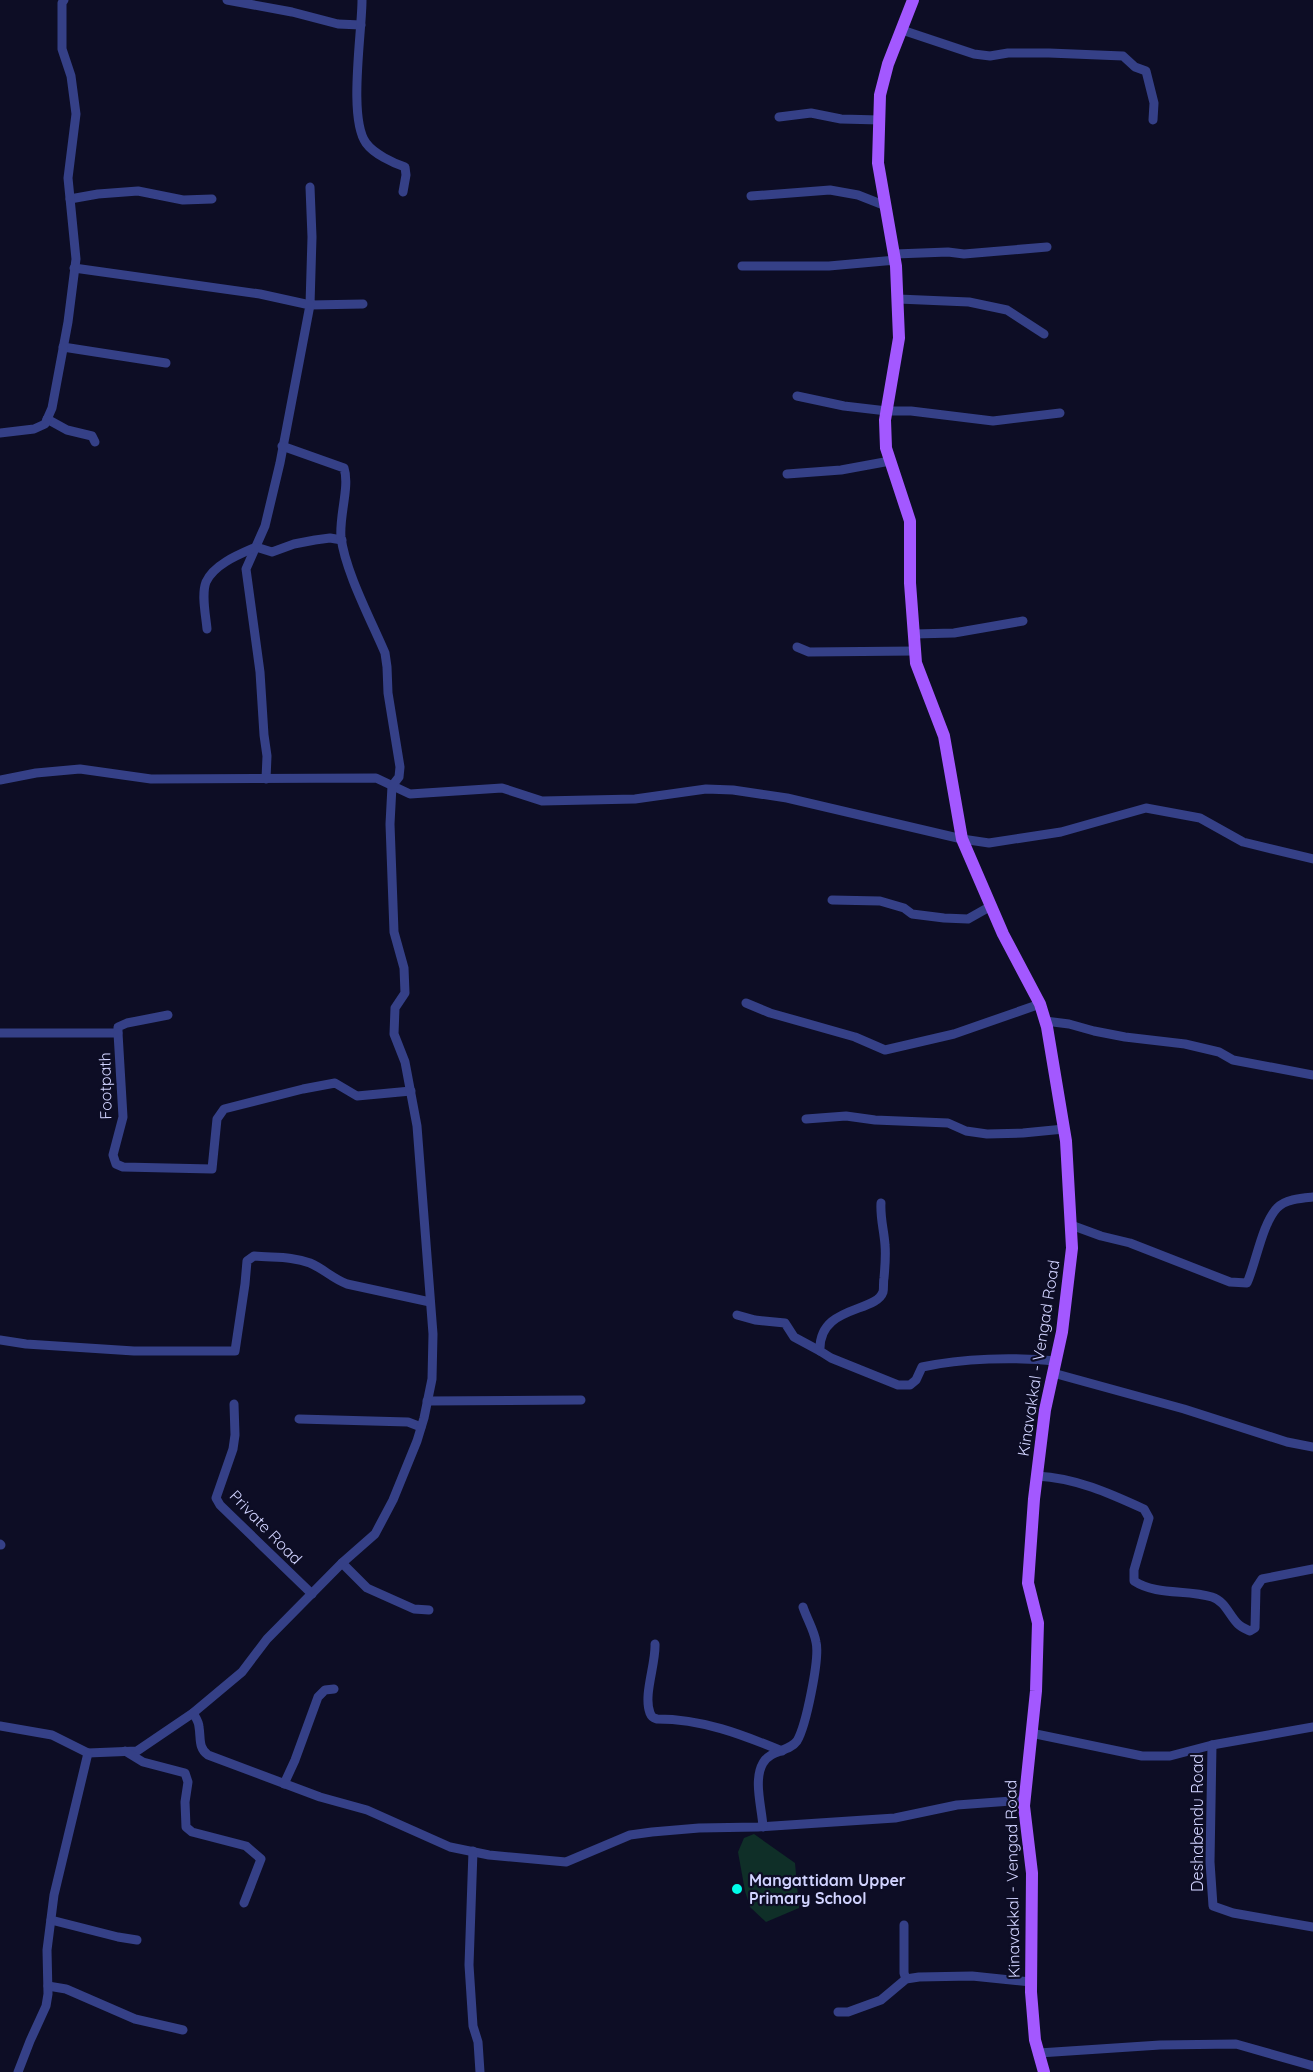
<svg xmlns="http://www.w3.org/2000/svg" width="1313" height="2072" font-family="Quicksand,sans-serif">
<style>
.green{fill:#0f2f28}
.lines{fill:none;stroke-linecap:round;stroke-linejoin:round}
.minor{stroke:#354087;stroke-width:9}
.major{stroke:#a358ff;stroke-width:12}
.poi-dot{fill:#00fce9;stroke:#0d0d25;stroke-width:2}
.labels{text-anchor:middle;stroke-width:4.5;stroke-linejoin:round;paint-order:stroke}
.street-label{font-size:16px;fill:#d1d3ff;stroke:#0d0d25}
.poi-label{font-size:16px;font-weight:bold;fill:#d1d3ff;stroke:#0d0d25;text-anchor:start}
</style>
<rect width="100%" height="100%" fill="#0d0d25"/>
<path class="green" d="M 754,1834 L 795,1863 L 799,1908 L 766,1922 L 750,1907 L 745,1891 L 738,1852 L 744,1838 Z"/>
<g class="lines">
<g class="minor">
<path d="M 227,0 L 292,12 L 338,24 L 361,25"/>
<path d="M 362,0 C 362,33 348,118 366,143 C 374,154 393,163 405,167 L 406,175 L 403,192"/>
<path d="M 902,30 L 974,54 L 990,56 L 1008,53 L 1049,53 L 1123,56 L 1135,67 L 1146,71 L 1154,103 L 1153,120"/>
<path d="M 779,117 L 811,113 L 841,119 L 880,120"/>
<path d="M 310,187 L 312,237 L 310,305 L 363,304"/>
<path d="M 751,196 L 830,190 L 858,195 L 886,206"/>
<path d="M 70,199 L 98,194 L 138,191 L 183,200 L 212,199"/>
<path d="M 895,254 L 948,252 L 964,254 L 1047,247"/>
<path d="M 742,266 L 829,266 L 896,260"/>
<path d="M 74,268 L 260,294 L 310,305 L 280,463 L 265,526 L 246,569 L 260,672 L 264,735 L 267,756 L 266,779"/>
<path d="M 898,299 L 969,302 L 1007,310 L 1044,334"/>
<path d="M 63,347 L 166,363"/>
<path d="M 797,396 L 844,406 L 887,411 L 911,411 L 993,421 L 1060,413"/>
<path d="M 47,419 L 67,430 L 92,436 L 95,442"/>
<path d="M 0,433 L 34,429 L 45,424 L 52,408 L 68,322 L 76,259 L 68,178 L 76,114 L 71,76 L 62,49 L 62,3 L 64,0"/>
<path d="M 787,474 L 841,470 L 890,461"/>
<path d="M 207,629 C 206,616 201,595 206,582 C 214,564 240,554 256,547 L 272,552 L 294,544 L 315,540 L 330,538 L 342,540"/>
<path d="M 914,634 L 954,633 L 1023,621"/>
<path d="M 797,647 L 809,652 L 915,651"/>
<path d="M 0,780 L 36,773 L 80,769 L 151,779 L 376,778 L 410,794 L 502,788 L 542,801 L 635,799 L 706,789 L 733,790 L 787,798 L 962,839 L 989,843 L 1061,832 L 1146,808 L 1200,818 L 1243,842 L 1313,859"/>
<path d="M 832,900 L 880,901 L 904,908 L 912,914 L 944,918 L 968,919 L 991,906"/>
<path d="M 746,1003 L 770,1013 L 855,1037 L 885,1050 L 954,1034 L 1040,1004"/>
<path d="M 1045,1021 L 1069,1024 L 1094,1031 L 1125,1037 L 1185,1044 L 1219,1052 L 1233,1060 L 1313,1075"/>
<path d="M 0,1033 L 118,1033 L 118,1027 L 127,1023 L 168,1015"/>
<path d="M 118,1033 L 123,1117 L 113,1155 L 116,1164 L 123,1167 L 212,1169 L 217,1119 L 224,1109 L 303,1089 L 335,1083 L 357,1096 L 411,1091"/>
<path d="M 806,1119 L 846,1116 L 875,1120 L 948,1123 L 966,1131 L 987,1134 L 1023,1133 L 1064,1129"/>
<path d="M 881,1203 C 880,1218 884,1230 885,1245 C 886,1256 885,1267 884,1278 C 883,1282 884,1288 883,1292 C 876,1313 818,1305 820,1351 L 831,1358 L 898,1385 L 910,1385 L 916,1380 L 922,1367 C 963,1358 1014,1357 1056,1361"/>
<path d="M 1071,1225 L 1101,1236 L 1130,1243 L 1230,1282 L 1247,1283 C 1256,1263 1262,1224 1277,1208 C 1285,1199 1302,1198 1313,1197"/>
<path d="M 737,1315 L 755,1320 L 785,1323 L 794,1337 L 820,1351"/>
<path d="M 0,1340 L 26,1344 L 134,1351 L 235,1351 L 245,1284 L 247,1261 L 254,1256 C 273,1258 292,1256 310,1263 C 324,1269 333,1279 347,1284 L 430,1302"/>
<path d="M 1053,1373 L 1184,1409 L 1287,1442 L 1313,1447"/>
<path d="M 427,1401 L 581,1400"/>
<path d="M 234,1404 L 235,1435 L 233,1449 L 216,1498 L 220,1505 L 312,1594"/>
<path d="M 299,1419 L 408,1422 L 421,1427"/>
<path d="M 1037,1476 C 1076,1478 1109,1493 1144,1509 L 1149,1518 L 1134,1570 L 1134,1581 C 1157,1596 1187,1589 1212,1597 C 1225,1601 1229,1615 1238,1624 C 1241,1627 1246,1629 1250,1631 L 1255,1628 L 1256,1588 L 1262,1579 L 1313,1569"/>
<path d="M 0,1544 L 1,1545"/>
<path d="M 342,1563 L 367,1588 L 414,1609 L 429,1610"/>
<path d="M 655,1644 C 656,1664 643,1695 650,1713 C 652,1718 654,1718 657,1719 C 702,1719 741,1734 782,1751"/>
<path d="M 193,1713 C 196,1718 199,1722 199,1727 C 201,1738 198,1748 208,1755 L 320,1797 L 367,1810 L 450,1847 L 489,1855 L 566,1862 L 630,1835 L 652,1832 L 699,1828 L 758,1827 L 895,1818 L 957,1805 L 1024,1800"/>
<path d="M 0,1726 L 52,1735 L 88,1753 L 137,1751 L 193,1713 L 242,1672 L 267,1639 L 342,1563 L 375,1534 L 393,1500 L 417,1441 L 424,1418 L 432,1379 L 433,1334 L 417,1126 L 405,1062 L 394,1034 L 395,1008 L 405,993 L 404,968 L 394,932 L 390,824 L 392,786 L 399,777 L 400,767 L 388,693 L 387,667 L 385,653 C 371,620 345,571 341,537 C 339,516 350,486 344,468 L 282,446"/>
<path d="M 1031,1733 L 1142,1756 L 1170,1756 L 1212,1745 L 1313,1727"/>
<path d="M 1212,1745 L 1210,1862 L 1213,1906 L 1233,1913 L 1313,1927"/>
<path d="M 125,1751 L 143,1762 L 185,1773 L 188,1782 L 185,1802 L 186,1827 L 192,1832 L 246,1846 L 261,1859 L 244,1903"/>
<path d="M 284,1784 L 295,1760 L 318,1697 L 325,1690 L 334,1689"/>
<path d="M 763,1827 C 762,1808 753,1780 763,1763 C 770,1750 789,1752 797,1741 C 806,1726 820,1658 816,1642 C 814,1630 807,1619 803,1607"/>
<path d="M 473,1851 L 469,1965 L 473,2026 L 478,2042 L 480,2072"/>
<path d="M 51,1920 L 118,1937 L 137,1940"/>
<path d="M 904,1925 L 904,1973 L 906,1979"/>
<path d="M 48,1986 L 66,1989 L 135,2019 L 183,2030"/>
<path d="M 838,2012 L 848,2012 L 881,2000 L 906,1979 L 919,1977 L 972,1976 L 1031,1982"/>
<path d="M 1039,2053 L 1160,2045 L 1236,2044 L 1313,2066"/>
<path d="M 18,2072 L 30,2041 L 46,2006 L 48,1994 L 47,1950 L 54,1895 L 88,1753"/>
</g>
<path class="major" d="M 913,0 L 888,64 L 880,95 L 878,163 L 896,266 L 899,338 L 885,420 L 886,448 L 910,521 L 910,583 L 916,663 L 944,736 L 962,839 L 1003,934 L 1040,1004 L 1047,1027 L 1066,1141 L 1072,1248 L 1062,1332 L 1045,1410 L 1034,1499 L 1028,1583 L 1038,1623 L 1036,1691 L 1024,1806 L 1032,1873 L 1031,1992 L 1035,2040 L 1044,2072"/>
</g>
<circle class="poi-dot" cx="737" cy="1889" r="6"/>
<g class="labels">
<g class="street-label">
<text transform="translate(105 1086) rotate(-91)" y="6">Footpath</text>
<text transform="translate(1038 1358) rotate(-81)" y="6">Kinavakkal - Vengad Road</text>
<text transform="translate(266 1527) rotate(46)" y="6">Private Road</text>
<text transform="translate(1197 1823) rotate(-90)" y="6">Deshabendu Road</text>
<text transform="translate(1012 1879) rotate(-91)" y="6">Kinavakkal - Vengad Road</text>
</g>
<g class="poi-label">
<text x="749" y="1886">Mangattidam Upper<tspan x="749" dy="18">Primary School</tspan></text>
</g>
</g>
</svg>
